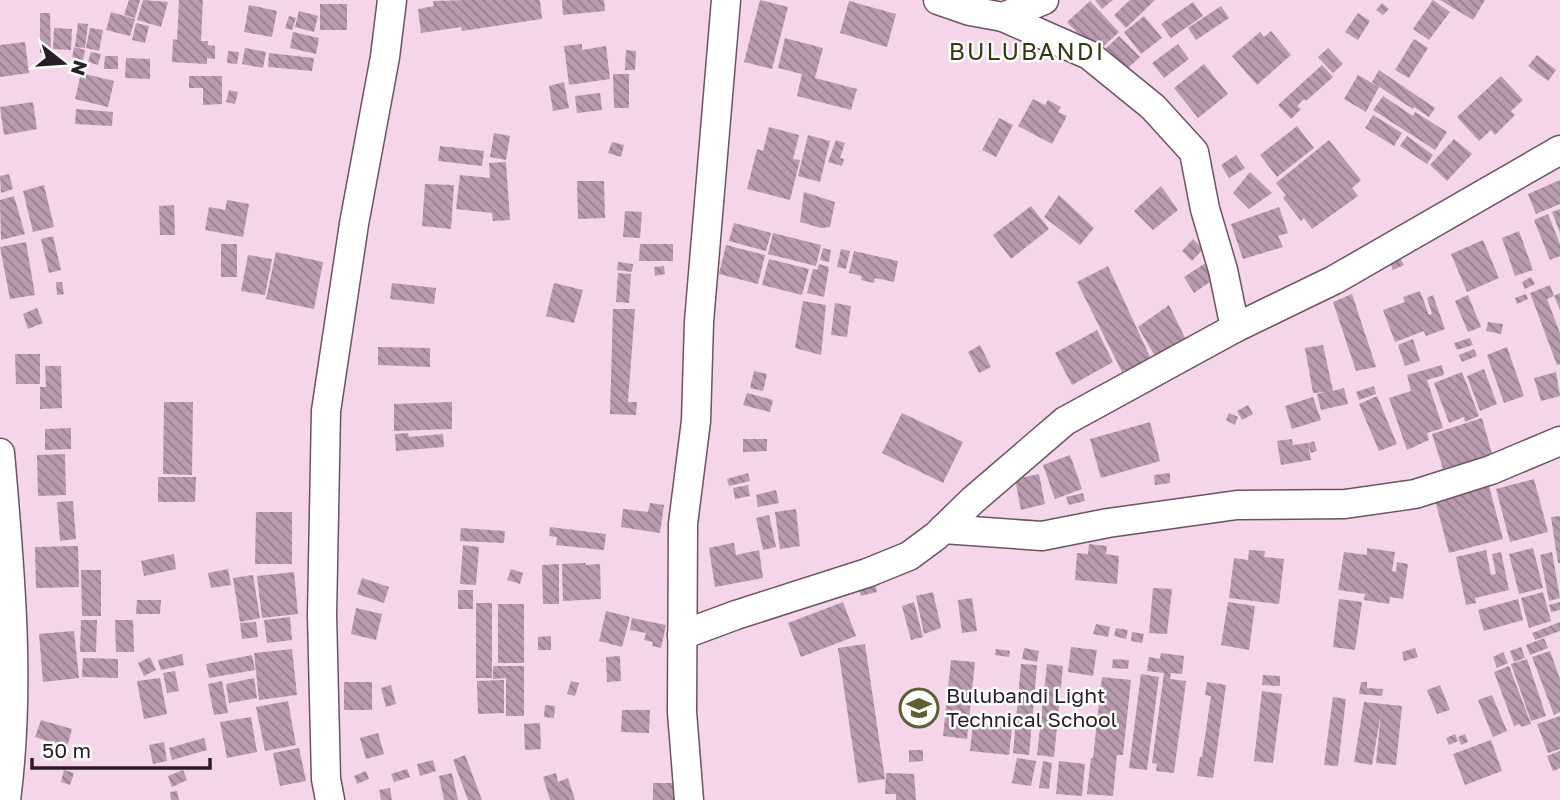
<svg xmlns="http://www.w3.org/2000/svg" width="1560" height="800" font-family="'Golos Text',sans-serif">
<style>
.building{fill:url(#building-back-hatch)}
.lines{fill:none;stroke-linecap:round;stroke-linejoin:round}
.street-casing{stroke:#6d5365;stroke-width:31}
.street{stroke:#fff;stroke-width:28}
.labels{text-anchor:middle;stroke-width:5;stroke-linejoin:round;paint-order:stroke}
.poi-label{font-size:21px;fill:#291e26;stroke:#fff;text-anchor:start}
.quarter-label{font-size:24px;letter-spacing:2px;fill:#363910;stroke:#fff}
</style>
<defs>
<pattern id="building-back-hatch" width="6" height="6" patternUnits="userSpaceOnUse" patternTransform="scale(1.75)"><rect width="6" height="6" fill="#b99baf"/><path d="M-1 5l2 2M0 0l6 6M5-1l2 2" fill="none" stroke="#967e8e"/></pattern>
</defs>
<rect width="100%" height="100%" fill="#f4d5ea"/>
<g class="building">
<path d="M 129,0 L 140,0 L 135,18 L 124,15 Z"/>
<path d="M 143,0 L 168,2 L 161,27 L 137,20 Z"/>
<path d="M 179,0 L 203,0 L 201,41 L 208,41 L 208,45 L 215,46 L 215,59 L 207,58 L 207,64 L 172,62 L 173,39 L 177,40 Z"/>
<path d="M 467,0 L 540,0 L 542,19 L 462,31 L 461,27 L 421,33 L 418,9 L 434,6 L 433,1 Z"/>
<path d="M 562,0 L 604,0 L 605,11 L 563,15 Z"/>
<path d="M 760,0 L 788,7 L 772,69 L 744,62 Z"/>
<path d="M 1095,0 L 1113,0 L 1102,9 Z"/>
<path d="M 1130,0 L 1155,0 L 1126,28 L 1114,15 Z"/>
<path d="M 1433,0 L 1450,12 L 1429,40 L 1413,29 Z"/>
<path d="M 1440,0 L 1485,0 L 1473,20 Z"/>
<path d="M 849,1 L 896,14 L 887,47 L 840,33 Z"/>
<path d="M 1090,1 L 1119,32 L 1096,53 L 1067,22 Z"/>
<path d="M 1193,2 L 1203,16 L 1171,38 L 1161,24 Z"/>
<path d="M 1382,3 L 1389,9 L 1383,15 L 1376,10 Z"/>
<rect x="320" y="4" width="27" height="26"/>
<path d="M 249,5 L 277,11 L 272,37 L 244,32 Z"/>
<path d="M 1221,6 L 1229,18 L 1196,40 L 1188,28 Z"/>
<path d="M 299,11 L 318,16 L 314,32 L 295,27 Z"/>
<path d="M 111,12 L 135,19 L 130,36 L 106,30 Z"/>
<path d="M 40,13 L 50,13 L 51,53 L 40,53 Z"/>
<path d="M 1358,13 L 1370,21 L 1358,40 L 1345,32 Z"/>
<path d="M 289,16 L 296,18 L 292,30 L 285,28 Z"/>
<path d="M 1144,16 L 1162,38 L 1141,54 L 1124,32 Z"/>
<path d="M 78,23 L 88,24 L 85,48 L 75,47 Z"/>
<path d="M 136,23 L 149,26 L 145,43 L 132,40 Z"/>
<path d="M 54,28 L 72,29 L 71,50 L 53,49 Z"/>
<path d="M 90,28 L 103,30 L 99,51 L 86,48 Z"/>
<path d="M 1271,31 L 1291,55 L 1257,85 L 1232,56 L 1260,32 L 1264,37 Z"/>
<path d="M 293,32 L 319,38 L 316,54 L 290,48 Z"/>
<path d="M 1119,36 L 1140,57 L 1118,77 L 1098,56 Z"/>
<path d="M 785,38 L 823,48 L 815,78 L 857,89 L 851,110 L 797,96 L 802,74 L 778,68 Z"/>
<path d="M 1414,39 L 1428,48 L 1409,78 L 1395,70 Z"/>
<path d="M 25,42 L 29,73 L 0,77 L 0,45 Z"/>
<path d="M 582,44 L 582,50 L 606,46 L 610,79 L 569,85 L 564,46 Z"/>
<path d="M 1178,44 L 1189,59 L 1164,78 L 1152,63 Z"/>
<path d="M 74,47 L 85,50 L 83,60 L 72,59 Z"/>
<path d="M 245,48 L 266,52 L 263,68 L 242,64 Z"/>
<path d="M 1328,48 L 1343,64 L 1333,73 L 1318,57 Z"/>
<path d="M 626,50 L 636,51 L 635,70 L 625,70 Z"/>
<path d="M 228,51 L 239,52 L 237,64 L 227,63 Z"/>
<path d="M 91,52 L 101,54 L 98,65 L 88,62 Z"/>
<path d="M 269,53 L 314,58 L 312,71 L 268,67 Z"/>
<path d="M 1537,55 L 1556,70 L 1548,81 L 1528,66 Z"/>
<path d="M 105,56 L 118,56 L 118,69 L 104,69 Z"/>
<path d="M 126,58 L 150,59 L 150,79 L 125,78 Z"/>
<path d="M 1204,64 L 1228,94 L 1198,118 L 1174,88 Z"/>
<path d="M 1322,65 L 1333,77 L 1306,101 L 1304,99 L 1297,106 L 1301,109 L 1291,119 L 1278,105 Z"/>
<path d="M 1379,70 L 1435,108 L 1429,117 L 1414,107 L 1413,109 L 1372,82 Z"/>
<path d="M 81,73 L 114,81 L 108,107 L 75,99 Z"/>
<path d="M 613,74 L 629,74 L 629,108 L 614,108 Z"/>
<path d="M 1358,75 L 1379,87 L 1366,112 L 1344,99 Z"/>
<path d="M 189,76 L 222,76 L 222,104 L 203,105 L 203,88 L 189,88 Z"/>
<path d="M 1501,76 L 1523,100 L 1511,111 L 1515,115 L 1495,135 L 1491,130 L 1479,141 L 1457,117 Z"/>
<path d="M 564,82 L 569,108 L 553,111 L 549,86 Z"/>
<path d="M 229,90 L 238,92 L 235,104 L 226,102 Z"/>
<path d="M 600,93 L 602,110 L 577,113 L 575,96 Z"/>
<path d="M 1383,96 L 1413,116 L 1415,112 L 1447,132 L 1435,150 L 1373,110 Z"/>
<path d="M 1033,99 L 1045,105 L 1048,100 L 1061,107 L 1058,112 L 1067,116 L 1052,144 L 1018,126 Z"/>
<path d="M 33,102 L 37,129 L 4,135 L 0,107 Z"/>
<path d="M 76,109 L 113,112 L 112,126 L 75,124 Z"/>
<path d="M 1373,115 L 1402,133 L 1394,146 L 1365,128 Z"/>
<path d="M 999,118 L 1013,125 L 996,157 L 982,150 Z"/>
<path d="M 1297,126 L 1314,148 L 1277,177 L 1260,155 Z"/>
<path d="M 769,127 L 799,135 L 793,159 L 800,160 L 790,200 L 747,189 L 757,149 L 763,151 Z"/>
<path d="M 494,133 L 510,136 L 506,160 L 490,157 Z"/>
<path d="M 808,135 L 830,141 L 820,182 L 798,176 Z"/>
<path d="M 1407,136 L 1433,155 L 1427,164 L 1400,146 Z"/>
<path d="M 1454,139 L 1472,154 L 1447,181 L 1430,165 Z"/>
<path d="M 836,140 L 845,143 L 840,158 L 844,159 L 842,166 L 828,162 Z"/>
<path d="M 1329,140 L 1361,180 L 1352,188 L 1358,196 L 1312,229 L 1304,218 L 1301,221 L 1283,198 L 1286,195 L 1276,183 Z"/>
<path d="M 612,142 L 624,145 L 621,157 L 608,153 Z"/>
<path d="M 440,146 L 484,151 L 482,166 L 438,161 Z"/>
<path d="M 1236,155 L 1245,168 L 1229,178 L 1221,165 Z"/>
<path d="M 506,162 L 510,220 L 493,221 L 492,213 L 456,209 L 460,175 L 490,178 L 489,163 Z"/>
<path d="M 1250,172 L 1272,193 L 1249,209 L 1233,193 Z"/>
<path d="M 9,174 L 13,189 L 1,193 L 0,176 Z"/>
<path d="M 1560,180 L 1560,204 L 1536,214 L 1528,194 Z"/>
<path d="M 577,181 L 604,181 L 605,218 L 578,219 Z"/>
<path d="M 425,184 L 454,185 L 451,229 L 422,226 Z"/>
<path d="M 44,185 L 54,227 L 33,232 L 23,191 Z"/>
<path d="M 1161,186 L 1178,210 L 1153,230 L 1134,211 Z"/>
<path d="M 804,192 L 835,202 L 830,227 L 821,228 L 800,222 Z"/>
<path d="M 1059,195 L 1094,228 L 1080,245 L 1044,217 Z"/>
<path d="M 14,196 L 25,234 L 1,240 L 0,200 Z"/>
<path d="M 227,200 L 249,204 L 243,237 L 205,230 L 209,207 L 225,210 Z"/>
<path d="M 174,205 L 175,235 L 160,235 L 159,206 Z"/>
<path d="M 1031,206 L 1049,229 L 1011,259 L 993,235 Z"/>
<path d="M 1279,207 L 1288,233 L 1278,236 L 1283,247 L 1243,259 L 1231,224 Z"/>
<path d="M 1560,209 L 1560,233 L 1552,212 Z"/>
<path d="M 625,211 L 642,212 L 640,238 L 623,237 Z"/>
<path d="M 1548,214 L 1560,244 L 1560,256 L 1550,260 L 1534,220 Z"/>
<path d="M 734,223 L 771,233 L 766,251 L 729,241 Z"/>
<path d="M 1519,231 L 1533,270 L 1515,276 L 1502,238 Z"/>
<path d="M 773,233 L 821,245 L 816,266 L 768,254 Z"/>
<path d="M 53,236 L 61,270 L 49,273 L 41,239 Z"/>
<path d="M 1193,239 L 1203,249 L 1192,261 L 1182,251 Z"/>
<path d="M 1483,240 L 1499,278 L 1467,292 L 1451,254 Z"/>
<path d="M 26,242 L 35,295 L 10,299 L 0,247 Z"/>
<rect x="221" y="244" width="16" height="33"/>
<path d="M 640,244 L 673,244 L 673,261 L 639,261 Z"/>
<path d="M 726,245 L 765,255 L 758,284 L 719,274 Z"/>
<path d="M 823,248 L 831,250 L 829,262 L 820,260 Z"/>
<path d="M 841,249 L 850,251 L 846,269 L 837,267 Z"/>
<path d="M 854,251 L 898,261 L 894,282 L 875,278 L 874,283 L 861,280 L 862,276 L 849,273 Z"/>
<path d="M 276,252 L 323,262 L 314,309 L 266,299 Z"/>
<path d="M 248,255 L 272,259 L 265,295 L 241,291 Z"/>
<path d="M 1400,258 L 1404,265 L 1393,270 L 1390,262 Z"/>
<path d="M 769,259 L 809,269 L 802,295 L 762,285 Z"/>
<path d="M 618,262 L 633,264 L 632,272 L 617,270 Z"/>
<path d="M 1207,262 L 1217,277 L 1194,293 L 1184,277 Z"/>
<path d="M 819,264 L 829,267 L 824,297 L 807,293 L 813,269 L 817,270 Z"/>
<path d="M 664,266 L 665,274 L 655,276 L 654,267 Z"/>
<path d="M 1108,266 L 1151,359 L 1122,372 L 1077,282 Z"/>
<path d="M 618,273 L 631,274 L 629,303 L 616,302 Z"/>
<path d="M 1531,277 L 1535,284 L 1525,289 L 1522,282 Z"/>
<path d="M 56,282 L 62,282 L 64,294 L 57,295 Z"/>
<path d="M 392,283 L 436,288 L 434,304 L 390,299 Z"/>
<path d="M 554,283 L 583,290 L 574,323 L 546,316 Z"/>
<path d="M 1550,285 L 1554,296 L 1547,299 L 1560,333 L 1560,364 L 1557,365 L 1530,293 Z"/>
<path d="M 1420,291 L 1429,315 L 1432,314 L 1427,298 L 1433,295 L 1445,329 L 1426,336 L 1424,331 L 1395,342 L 1383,310 L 1405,302 L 1403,297 Z"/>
<path d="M 1560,293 L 1560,310 L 1554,296 Z"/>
<path d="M 1352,294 L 1376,367 L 1356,371 L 1333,302 Z"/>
<path d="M 1526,294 L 1528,299 L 1517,304 L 1515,298 Z"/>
<path d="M 1468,295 L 1481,327 L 1468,332 L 1455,301 Z"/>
<path d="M 803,301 L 826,305 L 821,355 L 795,348 Z"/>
<path d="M 835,303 L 851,306 L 847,337 L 831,335 Z"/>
<path d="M 1169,305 L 1186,340 L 1156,358 L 1138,327 Z"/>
<path d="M 37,308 L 43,323 L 28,329 L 23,314 Z"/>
<path d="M 613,309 L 635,309 L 628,402 L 637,402 L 636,415 L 610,414 Z"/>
<path d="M 1488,322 L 1503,324 L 1501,334 L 1486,331 Z"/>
<path d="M 1097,330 L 1113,362 L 1072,385 L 1055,353 Z"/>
<path d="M 1470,338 L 1473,345 L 1457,350 L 1454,343 Z"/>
<path d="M 1413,339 L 1420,361 L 1405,366 L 1398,345 Z"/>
<path d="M 980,345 L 991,367 L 979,373 L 968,352 Z"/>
<path d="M 1323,345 L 1333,391 L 1344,388 L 1348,404 L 1321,410 L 1317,394 L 1325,392 L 1313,393 L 1305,348 Z"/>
<path d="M 378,347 L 430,348 L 430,367 L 378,365 Z"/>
<path d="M 1507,347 L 1524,396 L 1504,403 L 1487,355 Z"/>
<path d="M 1474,349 L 1477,356 L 1462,362 L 1459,355 Z"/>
<path d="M 15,354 L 40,354 L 40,384 L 16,384 Z"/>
<path d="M 1442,365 L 1444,375 L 1427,380 L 1443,428 L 1427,433 L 1429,440 L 1407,450 L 1389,398 L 1411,391 L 1407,375 Z"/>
<path d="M 45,366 L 61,366 L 62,408 L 40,409 L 40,387 L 46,387 Z"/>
<path d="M 1484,369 L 1497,404 L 1480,411 L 1467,376 Z"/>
<path d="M 754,371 L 767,374 L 763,391 L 750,388 Z"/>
<path d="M 1462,372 L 1479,416 L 1465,422 L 1464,417 L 1449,423 L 1434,383 Z"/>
<path d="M 1556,372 L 1560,396 L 1541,401 L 1534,378 Z"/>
<path d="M 1374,386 L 1376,394 L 1359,400 L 1356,392 Z"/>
<path d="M 747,393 L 773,400 L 770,412 L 743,405 Z"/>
<path d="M 1377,396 L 1397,444 L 1379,451 L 1359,404 Z"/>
<path d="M 1313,397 L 1321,420 L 1292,429 L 1285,406 Z"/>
<path d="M 164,402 L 193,402 L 192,475 L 163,474 Z"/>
<path d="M 452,402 L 452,429 L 394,431 L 394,404 Z"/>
<path d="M 1248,405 L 1253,414 L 1242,420 L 1237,411 Z"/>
<path d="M 902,413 L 963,442 L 943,483 L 882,453 Z"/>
<path d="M 1229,413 L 1238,417 L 1235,425 L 1226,420 Z"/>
<path d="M 1482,418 L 1492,454 L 1443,469 L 1432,434 Z"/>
<path d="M 1150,422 L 1160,461 L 1101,478 L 1090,439 Z"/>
<path d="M 71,428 L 71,449 L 45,450 L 45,429 Z"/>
<path d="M 408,433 L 409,437 L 443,434 L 444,447 L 396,451 L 395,434 Z"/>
<path d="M 743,439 L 767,439 L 767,451 L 743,452 Z"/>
<path d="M 1292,439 L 1293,445 L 1308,443 L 1311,460 L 1281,465 L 1277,441 Z"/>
<path d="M 1314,441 L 1317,451 L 1311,453 L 1308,443 Z"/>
<path d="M 65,454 L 66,495 L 38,496 L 37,455 Z"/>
<path d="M 1070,455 L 1082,489 L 1055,499 L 1043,465 Z"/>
<path d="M 748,473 L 750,481 L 729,486 L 727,479 Z"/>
<path d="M 1170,473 L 1170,483 L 1155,485 L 1154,475 Z"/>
<path d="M 1039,474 L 1045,504 L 1021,510 L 1015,479 Z"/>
<path d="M 158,477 L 196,477 L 195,502 L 158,502 Z"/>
<path d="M 1534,479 L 1548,532 L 1510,542 L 1496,489 Z"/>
<path d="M 748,485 L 750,496 L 735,499 L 733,488 Z"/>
<path d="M 1489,486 L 1503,539 L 1449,553 L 1435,500 Z"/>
<path d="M 776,490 L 779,503 L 758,507 L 756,495 Z"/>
<path d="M 1083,493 L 1085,501 L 1069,505 L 1066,497 Z"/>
<path d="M 73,501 L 76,539 L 60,541 L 57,502 Z"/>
<path d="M 650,503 L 664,505 L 660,533 L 621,527 L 623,509 L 648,512 Z"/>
<path d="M 796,509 L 800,546 L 780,549 L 775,512 Z"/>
<path d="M 256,512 L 292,512 L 292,564 L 255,564 Z"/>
<path d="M 769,515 L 776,547 L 763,550 L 756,518 Z"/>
<path d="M 1560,516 L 1560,563 L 1558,563 L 1551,517 Z"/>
<path d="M 550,527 L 606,534 L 604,550 L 556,545 L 557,537 L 549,536 Z"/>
<path d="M 461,528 L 505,531 L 504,543 L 460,541 Z"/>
<path d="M 732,543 L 734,543 L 736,555 L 759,550 L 763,578 L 715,587 L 709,548 Z"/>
<path d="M 1089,544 L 1107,546 L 1106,554 L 1119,556 L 1117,584 L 1075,580 L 1077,553 L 1088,554 Z"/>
<path d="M 463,545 L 479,547 L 476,585 L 460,584 Z"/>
<path d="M 78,546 L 79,587 L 36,588 L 35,547 Z"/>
<path d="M 1367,548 L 1395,552 L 1392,571 L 1396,572 L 1397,562 L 1408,564 L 1403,599 L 1390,597 L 1389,604 L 1364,600 L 1365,594 L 1338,590 L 1344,552 L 1367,555 Z"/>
<path d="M 1533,548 L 1543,588 L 1519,594 L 1509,554 Z"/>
<path d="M 1249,550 L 1265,551 L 1264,557 L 1284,559 L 1279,604 L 1229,598 L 1234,558 L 1248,560 Z"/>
<path d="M 1486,550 L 1491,575 L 1496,574 L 1492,554 L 1501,552 L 1509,590 L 1475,598 L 1476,603 L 1466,605 L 1456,557 Z"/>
<path d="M 1552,552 L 1560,598 L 1549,601 L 1540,555 Z"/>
<path d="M 174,554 L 176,569 L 144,576 L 141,561 Z"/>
<path d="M 586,563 L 585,565 L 600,564 L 601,599 L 563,601 L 562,564 Z"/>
<path d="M 559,564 L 559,604 L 543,604 L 542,565 Z"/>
<path d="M 228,569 L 231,585 L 211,588 L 208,573 Z"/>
<path d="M 511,569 L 523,573 L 520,584 L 507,580 Z"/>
<path d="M 81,570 L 101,570 L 101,616 L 82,616 Z"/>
<path d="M 294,572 L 298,614 L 262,618 L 257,576 Z"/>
<path d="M 253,575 L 260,618 L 240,622 L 233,578 Z"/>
<path d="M 362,578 L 389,587 L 384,603 L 357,594 Z"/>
<path d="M 875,582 L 877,592 L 861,596 L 858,587 Z"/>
<path d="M 1153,588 L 1172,589 L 1167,634 L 1149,633 Z"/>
<rect x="458" y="590" width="15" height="19"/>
<path d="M 933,592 L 941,628 L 924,634 L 916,596 Z"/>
<path d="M 1543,592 L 1551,621 L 1529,628 L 1521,598 Z"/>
<path d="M 972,598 L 977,631 L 962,633 L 958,600 Z"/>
<path d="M 1339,599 L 1362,602 L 1355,650 L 1333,647 Z"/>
<path d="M 1518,599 L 1523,620 L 1484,631 L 1478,610 Z"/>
<path d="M 137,600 L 161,600 L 160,614 L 136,614 Z"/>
<path d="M 843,602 L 856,636 L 801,657 L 788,623 Z"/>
<path d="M 914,602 L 923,637 L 911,640 L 902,606 Z"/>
<path d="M 1228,602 L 1255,606 L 1249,650 L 1221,645 Z"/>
<path d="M 1560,602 L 1560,610 L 1551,612 L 1549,605 Z"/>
<rect x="476" y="603" width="16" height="75"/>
<rect x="498" y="604" width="26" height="59"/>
<path d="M 356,608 L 382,614 L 376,640 L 351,634 Z"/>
<path d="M 606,611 L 630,617 L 622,647 L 599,641 Z"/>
<path d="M 290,617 L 292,640 L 267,643 L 264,620 Z"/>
<path d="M 632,618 L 666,625 L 661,648 L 652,646 L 653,642 L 644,640 L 646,633 L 630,630 Z"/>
<path d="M 81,620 L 97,620 L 96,652 L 80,652 Z"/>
<path d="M 115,620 L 133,620 L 134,652 L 116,652 Z"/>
<path d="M 256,622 L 258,637 L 242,639 L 240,623 Z"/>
<path d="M 1560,622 L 1560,631 L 1535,640 L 1532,633 Z"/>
<path d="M 1096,624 L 1110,627 L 1108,637 L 1093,634 Z"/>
<path d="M 1116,628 L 1128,630 L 1126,639 L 1114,636 Z"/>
<path d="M 74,631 L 79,678 L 43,682 L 39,634 Z"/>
<path d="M 1132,632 L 1144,634 L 1142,643 L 1131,641 Z"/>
<path d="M 551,636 L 551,650 L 538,650 L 538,637 Z"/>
<path d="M 1544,638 L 1548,648 L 1530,655 L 1526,645 Z"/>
<path d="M 865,644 L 885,779 L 858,783 L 838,648 Z"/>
<path d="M 1071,647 L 1097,650 L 1093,676 L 1068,672 Z"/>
<path d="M 1521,647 L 1525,658 L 1514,662 L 1510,651 Z"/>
<path d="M 1024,648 L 1039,651 L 1037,662 L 1022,659 Z"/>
<path d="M 1415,648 L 1418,657 L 1404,661 L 1402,652 Z"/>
<path d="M 292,649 L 297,695 L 259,700 L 254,653 Z"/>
<path d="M 996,649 L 1010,651 L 1009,657 L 995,655 Z"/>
<path d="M 1550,651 L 1560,679 L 1560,712 L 1554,715 L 1532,657 Z"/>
<path d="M 1503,652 L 1508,663 L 1497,668 L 1493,657 Z"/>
<path d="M 1161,653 L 1184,656 L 1182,674 L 1171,673 L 1170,679 L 1186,681 L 1174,773 L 1156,771 L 1157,764 L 1152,763 L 1164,673 L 1147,671 L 1149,657 L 1160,659 Z"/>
<path d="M 182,654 L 184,665 L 161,670 L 158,660 Z"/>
<path d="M 252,655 L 255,670 L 209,678 L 206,664 Z"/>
<path d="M 620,656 L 621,681 L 607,682 L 606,657 Z"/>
<path d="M 150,657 L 156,670 L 144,676 L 138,663 Z"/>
<path d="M 83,658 L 118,659 L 118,678 L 82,677 Z"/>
<path d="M 1113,659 L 1129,660 L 1128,669 L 1112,668 Z"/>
<path d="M 1527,659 L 1546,716 L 1531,721 L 1511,664 Z"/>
<path d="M 951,660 L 975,662 L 967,739 L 943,736 Z"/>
<path d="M 1021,664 L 1037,665 L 1029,755 L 1013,753 Z"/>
<path d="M 1047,664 L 1063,666 L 1054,757 L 1037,755 Z"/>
<path d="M 493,666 L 524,666 L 524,716 L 506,716 L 506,678 L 493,679 Z"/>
<path d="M 1509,666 L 1531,724 L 1521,727 L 1520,724 L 1514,726 L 1494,672 Z"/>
<path d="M 175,671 L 179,691 L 167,693 L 163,673 Z"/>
<path d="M 1141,674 L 1159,677 L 1147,770 L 1129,768 Z"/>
<path d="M 1263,675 L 1280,676 L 1280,686 L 1262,685 Z"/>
<path d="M 1102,677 L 1131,680 L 1123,755 L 1117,755 L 1113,796 L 1087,794 L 1091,758 L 1093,758 Z"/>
<path d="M 160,678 L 167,714 L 144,719 L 137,681 Z"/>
<path d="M 254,678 L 257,698 L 229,703 L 226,684 Z"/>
<path d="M 504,680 L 504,713 L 478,714 L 477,681 Z"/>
<path d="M 222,681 L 228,713 L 214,715 L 208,684 Z"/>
<path d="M 571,681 L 579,683 L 575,696 L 567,694 Z"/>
<rect x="344" y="682" width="28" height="28"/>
<path d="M 1207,682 L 1226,685 L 1213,778 L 1197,776 L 1200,757 L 1202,757 L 1211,696 L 1205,695 Z"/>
<path d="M 1361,682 L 1367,682 L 1367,688 L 1383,689 L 1382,696 L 1359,694 Z"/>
<path d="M 391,685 L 396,704 L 386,707 L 381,688 Z"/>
<path d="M 1440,685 L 1450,710 L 1437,714 L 1427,690 Z"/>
<path d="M 1262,691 L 1282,694 L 1273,763 L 1254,761 Z"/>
<path d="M 1492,695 L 1507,731 L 1493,737 L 1478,700 Z"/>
<path d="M 1333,697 L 1346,699 L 1338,766 L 1324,765 Z"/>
<path d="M 288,701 L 296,745 L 265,751 L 256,707 Z"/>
<path d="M 1364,702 L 1402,706 L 1396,765 L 1376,763 L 1381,714 L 1372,765 L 1354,762 Z"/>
<path d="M 545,705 L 555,706 L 554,718 L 544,717 Z"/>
<path d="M 622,710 L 650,710 L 649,733 L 621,732 Z"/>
<path d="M 1560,716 L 1560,749 L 1548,753 L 1537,724 Z"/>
<path d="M 251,717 L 257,752 L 227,758 L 220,722 Z"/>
<path d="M 41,720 L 72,729 L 67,747 L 35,737 Z"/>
<path d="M 540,723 L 541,749 L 525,750 L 524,724 Z"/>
<path d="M 973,724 L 1012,728 L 1009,755 L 970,751 Z"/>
<path d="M 378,733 L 384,754 L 366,759 L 360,738 Z"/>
<path d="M 1455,734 L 1458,741 L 1449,745 L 1446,738 Z"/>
<path d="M 1465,734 L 1468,742 L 1461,745 L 1458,737 Z"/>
<path d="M 204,738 L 207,750 L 172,760 L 169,748 Z"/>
<path d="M 1491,740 L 1502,771 L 1465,785 L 1453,754 Z"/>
<path d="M 164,742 L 167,761 L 153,764 L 149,745 Z"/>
<path d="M 299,748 L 306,781 L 280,786 L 273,753 Z"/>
<path d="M 909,750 L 923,750 L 923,761 L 909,762 Z"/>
<path d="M 1560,751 L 1560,768 L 1553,771 L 1547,756 Z"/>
<path d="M 465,755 L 482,800 L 468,800 L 453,760 Z"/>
<path d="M 1017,758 L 1036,761 L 1031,786 L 1012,783 Z"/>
<path d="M 433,760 L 436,771 L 420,776 L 417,764 Z"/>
<path d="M 1043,761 L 1052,763 L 1049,789 L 1039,788 Z"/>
<path d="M 1059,761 L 1085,764 L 1082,796 L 1056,794 Z"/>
<path d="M 407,769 L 410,777 L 394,782 L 391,774 Z"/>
<path d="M 64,770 L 74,773 L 70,785 L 61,782 Z"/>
<path d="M 183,770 L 187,780 L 172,787 L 168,776 Z"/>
<path d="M 366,771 L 369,779 L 357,784 L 354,776 Z"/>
<path d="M 452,773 L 458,800 L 444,800 L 439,776 Z"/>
<path d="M 556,773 L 558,782 L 568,778 L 575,800 L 550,800 L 543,777 Z"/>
<path d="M 886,773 L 914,774 L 916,800 L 896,800 L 896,794 L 885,794 Z"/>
<rect x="653" y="783" width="28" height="17"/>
<path d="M 390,788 L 392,800 L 381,800 L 379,790 Z"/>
<path d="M 177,791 L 179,800 L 171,800 L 170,792 Z"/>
</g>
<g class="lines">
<defs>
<g id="street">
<path d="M 938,0 L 970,11 L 1003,17 L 1044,0"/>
<path d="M 1003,17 L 1089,55 L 1153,107 L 1194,152 L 1205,209 L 1223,270 L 1235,328"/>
<path d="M 0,453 C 10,569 21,685 6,800"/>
<path d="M 943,529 L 1042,536 L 1108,523 L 1237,505 L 1345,504 L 1415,494 L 1491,470 L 1560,441"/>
<path d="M 682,635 L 736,615 L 867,573 L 909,556 L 936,536 L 973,500 L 1065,421 L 1235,328 L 1334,280 L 1560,150"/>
<path d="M 330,800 L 326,779 L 322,615 L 326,411 L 354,224 L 385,57 L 392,0"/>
<path d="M 689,800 L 682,712 L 683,524 L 696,421 L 699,322 L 726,0"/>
</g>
</defs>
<use href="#street" class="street-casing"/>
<use href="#street" class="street"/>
</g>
<defs>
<symbol id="school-ring" viewBox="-11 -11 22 22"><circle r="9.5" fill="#fff" stroke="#5d602e" stroke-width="1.5"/><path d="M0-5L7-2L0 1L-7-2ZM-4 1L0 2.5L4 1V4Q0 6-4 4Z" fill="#5d602e"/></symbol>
</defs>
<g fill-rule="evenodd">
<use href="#school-ring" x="897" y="686" width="44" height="44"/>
</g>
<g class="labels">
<g class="poi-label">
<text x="946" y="703">Bulubandi Light<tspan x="946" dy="24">Technical School</tspan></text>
</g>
<g class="quarter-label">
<text x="1027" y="60">BULUBANDI</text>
</g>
</g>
<g transform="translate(63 63) rotate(107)" stroke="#ffffff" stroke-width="5" paint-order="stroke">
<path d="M0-5L12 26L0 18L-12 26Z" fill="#291e26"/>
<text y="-10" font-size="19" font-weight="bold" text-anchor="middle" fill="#291e26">N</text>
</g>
<path d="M32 758v10h178v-10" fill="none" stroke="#291e26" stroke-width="3.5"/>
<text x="42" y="758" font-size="21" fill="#291e26" stroke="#ffffff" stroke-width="5" paint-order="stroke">50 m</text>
</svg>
